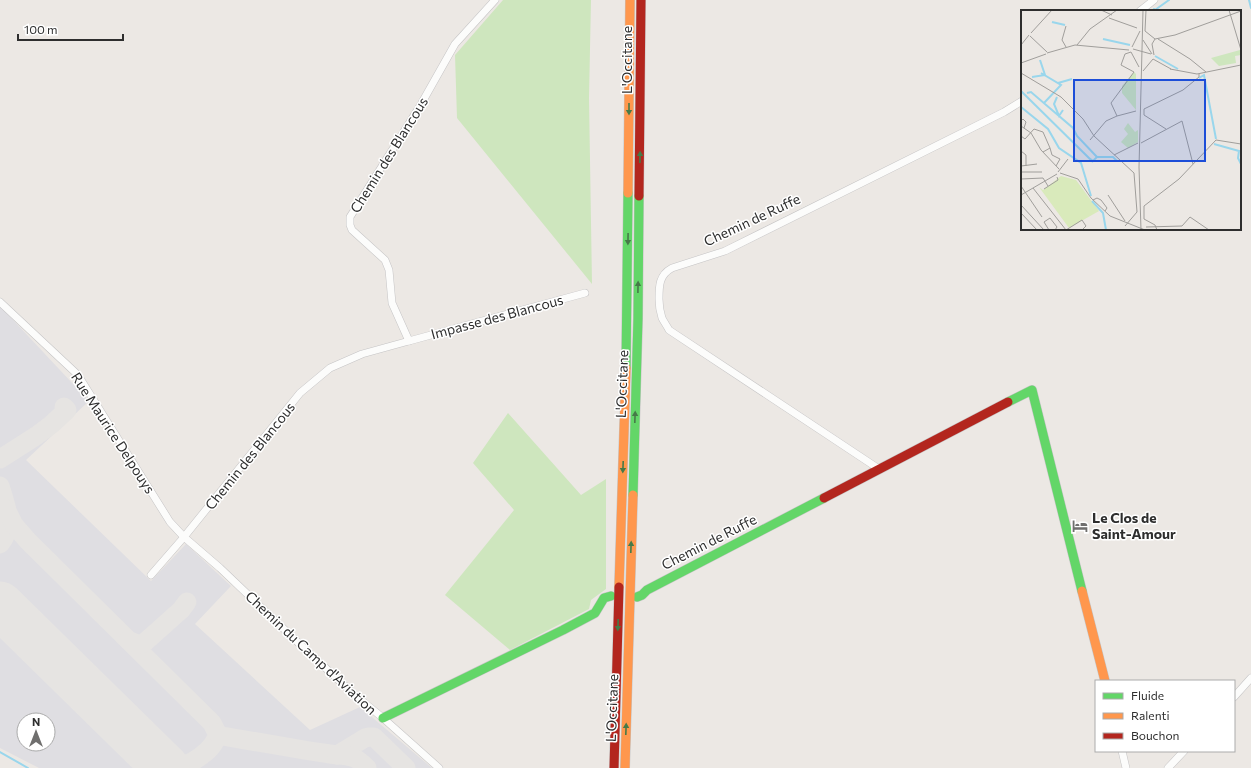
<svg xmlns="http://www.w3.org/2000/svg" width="1251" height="768" font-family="Commissioner,sans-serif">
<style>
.airport{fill:#dfdee2;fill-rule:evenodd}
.green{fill:#cee6be}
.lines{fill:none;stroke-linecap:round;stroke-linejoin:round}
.stream{stroke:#99d6ec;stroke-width:2}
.taxiway{stroke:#e6e4e2;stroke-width:19}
.runway{stroke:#e6e4e2;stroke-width:47}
.street-casing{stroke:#c5c4c5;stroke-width:8}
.fast-casing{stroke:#c5c4c5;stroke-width:10}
.slow-casing{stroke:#c5c4c5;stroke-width:10}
.jam-casing{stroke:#c5c4c5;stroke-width:10}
.street{stroke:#fcfcfb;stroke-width:7}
.fast{stroke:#63d668;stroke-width:9}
.slow{stroke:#ff974d;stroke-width:9}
.jam{stroke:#b3261e;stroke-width:9}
.oneway{fill:#467a48}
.labels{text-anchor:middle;stroke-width:3;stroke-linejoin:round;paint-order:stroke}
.street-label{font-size:14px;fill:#2e2e2e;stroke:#fff}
.poi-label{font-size:14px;font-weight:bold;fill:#2e2e2e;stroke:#fff;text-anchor:start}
.inset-river{fill:none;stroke:#99d6ec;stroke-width:2}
.inset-road{fill:none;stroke:#a09e9b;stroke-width:1}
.view{fill:#1d4ed8;fill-opacity:0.15;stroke:#1d4ed8;stroke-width:2}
.inset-edge{fill:none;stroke:#2e2e2e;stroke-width:2}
</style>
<rect width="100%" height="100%" fill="#ece8e4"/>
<path class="airport" d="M 0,306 L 89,401 L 26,460 L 151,581 L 186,544 L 231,586 L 195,624 L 310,730 L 360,707 L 432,768 L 39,768 L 0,748 ZM 24,720 L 48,720 L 48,744 L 24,744 Z"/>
<g class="green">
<path d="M 503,0 L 591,0 L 589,98 L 592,284 L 457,118 L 455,55 Z"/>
<path d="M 508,413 L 581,495 L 606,479 L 606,589 L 591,600 L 589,609 L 510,650 L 445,595 L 514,510 L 473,463 Z"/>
</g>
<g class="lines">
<g class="stream">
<path d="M 1249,0 L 1251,8"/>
<path d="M 1154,9 L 1155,10 L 1169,0"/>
<path d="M 0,752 L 28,768"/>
</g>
<g class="taxiway">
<path d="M 0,459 L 36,436 L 52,424 L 67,410 L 64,407"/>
<path d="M 0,486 C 6,506 15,526 0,544"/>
<path d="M 6,509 L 14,525 L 28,541 L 212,723 L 217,733 C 217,749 188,768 172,767 C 161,763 152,753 144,746"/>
<path d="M 128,640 C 134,643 138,645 144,643 L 181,610 L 187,602"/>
<path d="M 217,733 L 219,735 L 222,736 L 310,751 L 337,755 L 365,738 L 369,737 L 374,737 L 406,768"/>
<path d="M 337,755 C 353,756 356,757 367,768"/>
</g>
<path class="runway" d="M 0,605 L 166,768"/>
<defs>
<g id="street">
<path d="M 1140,11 L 1154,0"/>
<path d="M 0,302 L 78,375 L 170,522 L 184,537 L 220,568 L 306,650 L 356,696 L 383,718 L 439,768"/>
<path d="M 409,341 L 585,293"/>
<path d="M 879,469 L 669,330 C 667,326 664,322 662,318 C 660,312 659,306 659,299 C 659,286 659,275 672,268 L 725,251 L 1004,112 L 1022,101"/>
<path d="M 151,575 L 184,537 L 300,393 L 330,368 L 362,354 L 409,341 L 392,303 L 389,270 L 385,260 L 352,230 L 350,225 L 350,217 L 420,106 L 455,44 L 495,0"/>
<path d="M 1234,697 L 1251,678"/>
<path d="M 1122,751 L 1126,768"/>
<path d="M 1168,768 L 1184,751"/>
</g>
<g id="fast">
<path d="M 626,368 L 628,193"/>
<path d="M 1008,402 L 1032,390 L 1082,591"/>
<path d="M 633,495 L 638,318 L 639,196"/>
<path d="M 637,597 L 642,595 L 647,590 L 824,498"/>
<path d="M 383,718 L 563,630 L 595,613 L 604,598 L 611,596"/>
</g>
<g id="slow">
<path d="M 628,193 L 630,0"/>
<path d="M 619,587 L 626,368"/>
<path d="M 1082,591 L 1105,681"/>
<path d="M 625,768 L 633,495"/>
</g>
<g id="jam">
<path d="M 639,196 L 641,0"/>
<path d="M 824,498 L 1008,402"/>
<path d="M 614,768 L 619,587"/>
</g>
</defs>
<use href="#street" class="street-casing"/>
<use href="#fast" class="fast-casing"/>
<use href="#slow" class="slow-casing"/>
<use href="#jam" class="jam-casing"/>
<use href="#street" class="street"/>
<use href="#fast" class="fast"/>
<use href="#slow" class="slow"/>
<use href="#jam" class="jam"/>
</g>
<defs><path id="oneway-solid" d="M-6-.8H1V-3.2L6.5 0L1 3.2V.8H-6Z"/></defs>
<g class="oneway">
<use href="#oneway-solid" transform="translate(629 109) rotate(90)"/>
<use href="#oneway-solid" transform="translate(640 157) rotate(-89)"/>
<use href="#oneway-solid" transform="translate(628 239) rotate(91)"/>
<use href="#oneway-solid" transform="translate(638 287) rotate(-89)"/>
<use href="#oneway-solid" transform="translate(635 417) rotate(-88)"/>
<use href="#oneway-solid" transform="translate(623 467) rotate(92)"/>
<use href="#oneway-solid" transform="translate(631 547) rotate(-88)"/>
<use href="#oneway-solid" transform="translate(618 625) rotate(92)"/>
<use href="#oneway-solid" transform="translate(626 729) rotate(-88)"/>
</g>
<defs>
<symbol id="hotel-bare" viewBox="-9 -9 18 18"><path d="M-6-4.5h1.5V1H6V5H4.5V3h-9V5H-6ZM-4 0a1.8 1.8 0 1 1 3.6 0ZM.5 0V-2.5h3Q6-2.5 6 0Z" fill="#706f6e" stroke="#fff" stroke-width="2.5" paint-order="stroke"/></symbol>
</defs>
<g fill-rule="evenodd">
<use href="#hotel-bare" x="1069" y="515" width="22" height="22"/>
</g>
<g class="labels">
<g class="street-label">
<text transform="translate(627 60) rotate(-90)" y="5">L'Occitane</text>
<text transform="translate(389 155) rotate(-58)" y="5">Chemin des Blancous</text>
<text transform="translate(752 220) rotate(-25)" y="5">Chemin de Ruffe</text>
<text transform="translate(497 317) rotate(-15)" y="5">Impasse des Blancous</text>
<text transform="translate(622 384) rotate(-88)" y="5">L'Occitane</text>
<text transform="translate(113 433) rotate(57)" y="5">Rue Maurice Delpouys</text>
<text transform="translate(250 456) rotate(-51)" y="5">Chemin des Blancous</text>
<text transform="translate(709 542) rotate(-27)" y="5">Chemin de Ruffe</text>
<text transform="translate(311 653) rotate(43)" y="5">Chemin du Camp d'Aviation</text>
<text transform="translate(612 708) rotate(-88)" y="5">L'Occitane</text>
</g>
<g class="poi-label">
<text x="1092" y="523">Le Clos de<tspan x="1092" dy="16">Saint-Amour</tspan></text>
</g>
</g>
<g transform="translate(1021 10)">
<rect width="220" height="220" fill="#ece8e4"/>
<path d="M 219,40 L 220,45 L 214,46 L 215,53 L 198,56 L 190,48 ZM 113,62 L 115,64 L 115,100 L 101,83 L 101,76 ZM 107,113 L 114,122 L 117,120 L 117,132 L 107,138 L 100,132 L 107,124 L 103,119 Z" fill="#cee6be"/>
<path d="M 40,166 L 55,170 L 78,201 L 48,218 L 18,177 L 22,180 Z" fill="#d9eabb"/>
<path class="inset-river" d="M 31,12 L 44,15M 82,29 L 109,35M 134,46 L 157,59M 20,63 L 40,75 L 23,93M 11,67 L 24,65 L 19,50M 178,68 L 183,65 L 195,129M 37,73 L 51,69M 0,81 L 72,152M 6,83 L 10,82 L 52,118 L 56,126 L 76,147 L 72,151 L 68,148M 36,87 L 33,94 L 38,106 L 42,100M 0,97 L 27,119 L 38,138 L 60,153 L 70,186M 193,134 L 218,141 L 217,148 L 220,154M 76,147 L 92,147 L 96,151M 71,191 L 82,203 L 85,220"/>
<path class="inset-road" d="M 80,0 L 91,5M 125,0 L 124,21 L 134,29M 208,0 L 220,40M 88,8 L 116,18M 45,16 L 41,30 L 45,37M 10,23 L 31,0M 9,26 L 26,42M 137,29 L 169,49 L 185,62M 122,30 L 131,44M 0,35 L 8,25M 56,35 L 69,19 L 96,0M 111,37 L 119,21M 112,39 L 130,44M 110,42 L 118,57M 26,43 L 54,35 L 108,40M 133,45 L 131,34 L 134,29 L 154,25 L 220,1M 0,53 L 25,44M 149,59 L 176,64 L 220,55M 122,61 L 132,49 L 150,59M 0,63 L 40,87 L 62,109 L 73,126 L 113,163 L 116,202 L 104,216M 96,106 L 115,101M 0,111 L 2,109 L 5,112 L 3,118M 0,116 L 10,123 L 20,140 L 38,159M 145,119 L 123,105 L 123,99 L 162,80 L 178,67 L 178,64M 0,126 L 4,129 L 13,119 L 22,122 L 29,138 L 22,142M 69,130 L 85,111 L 96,106 L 90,93 L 113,62 L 100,55 L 104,44 L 110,42M 120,133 L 161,111 L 172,154M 29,138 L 31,145 L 39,149 L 35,156M 0,141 L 5,145 L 5,156M 93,145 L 117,133M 0,156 L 16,154M 0,162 L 21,162M 37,162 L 47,149M 39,163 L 57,169 L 70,188 L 89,206 L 124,220M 0,169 L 22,168 L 27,176M 0,176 L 21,207M 12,178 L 45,220M 23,179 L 37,170 L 36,167M 0,185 L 36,164M 87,185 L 104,211M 72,190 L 76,188 L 80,190 L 86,198 L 84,201M 0,195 L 23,220M 0,203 L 16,220M 125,217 L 161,216 L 169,207 L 188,220M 28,220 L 23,212 L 29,208 L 36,217 L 34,220M 45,220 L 61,210 L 65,216 L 61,220M 120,220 L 118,157 L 122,0M 136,220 L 134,215 L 123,209 L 123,196 L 158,169 L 195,130 L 220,134"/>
<path class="view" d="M 53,70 L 184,70 L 184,151 L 53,151 Z"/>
<rect width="220" height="220" class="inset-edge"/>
</g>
<rect x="1095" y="680" width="140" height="72" fill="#ffffff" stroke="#ababab"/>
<rect x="1103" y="693" width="20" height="6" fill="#63d668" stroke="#ababab"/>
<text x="1131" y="700" font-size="12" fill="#2e2e2e">Fluide</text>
<rect x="1103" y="713" width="20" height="6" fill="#ff974d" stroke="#ababab"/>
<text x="1131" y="720" font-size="12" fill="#2e2e2e">Ralenti</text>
<rect x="1103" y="733" width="20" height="6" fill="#b3261e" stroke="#ababab"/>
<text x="1131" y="740" font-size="12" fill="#2e2e2e">Bouchon</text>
<g transform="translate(36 732)"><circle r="19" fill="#ffffff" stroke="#ababab"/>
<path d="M0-3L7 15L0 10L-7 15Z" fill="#706f6e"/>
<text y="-6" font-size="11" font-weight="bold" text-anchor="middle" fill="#2e2e2e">N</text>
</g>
<path d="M18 34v6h105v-6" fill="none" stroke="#2e2e2e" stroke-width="2"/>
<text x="24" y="34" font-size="12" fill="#2e2e2e" stroke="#ffffff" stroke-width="3" paint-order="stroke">100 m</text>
</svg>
